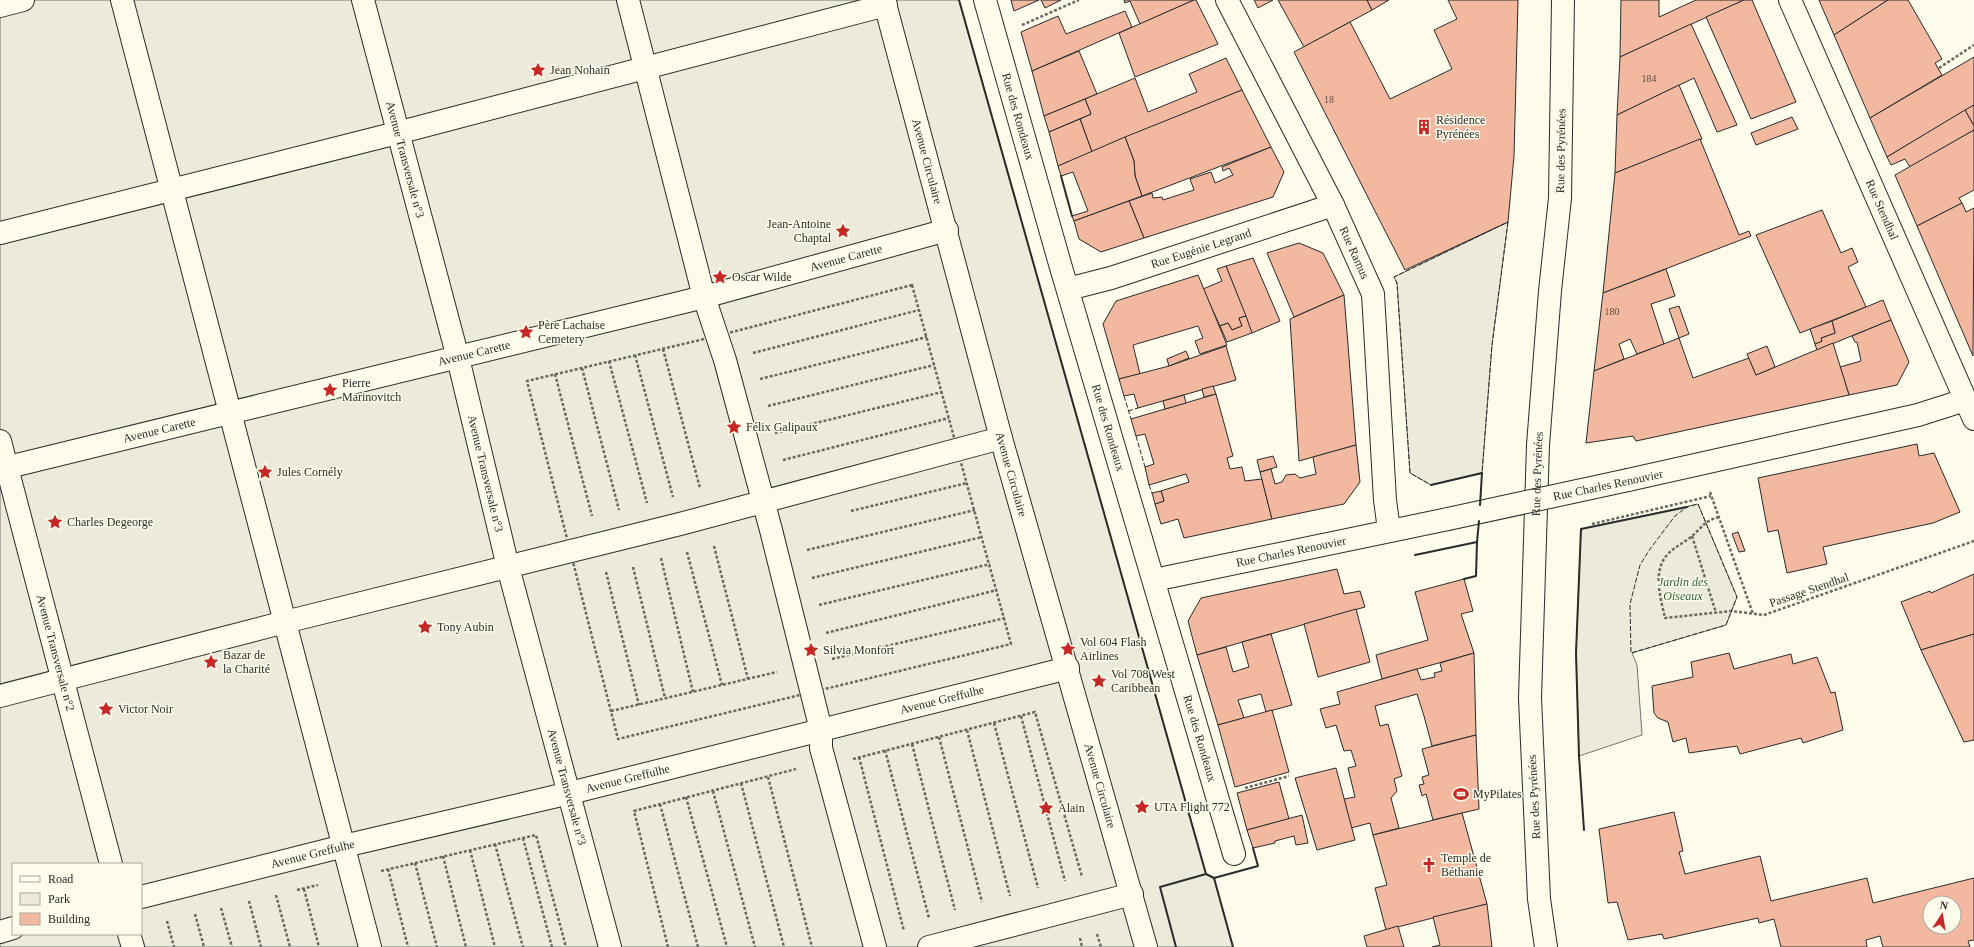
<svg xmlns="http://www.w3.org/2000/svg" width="1974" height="947" font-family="Georgia,serif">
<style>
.green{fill:#ecebdb;stroke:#74746e;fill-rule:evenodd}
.building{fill:#f2b8a0;stroke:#2b2b2b;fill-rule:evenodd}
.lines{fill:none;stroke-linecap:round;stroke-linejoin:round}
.minor-casing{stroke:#2b2b2b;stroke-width:24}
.major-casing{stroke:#2b2b2b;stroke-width:24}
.path{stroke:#6a6964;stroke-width:2.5;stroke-dasharray:3 2;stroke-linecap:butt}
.minor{stroke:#fdfbea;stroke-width:22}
.major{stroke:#fdfbea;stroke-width:22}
.minor-bridge-casing{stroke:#2b2b2b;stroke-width:24;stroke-linecap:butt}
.minor-bridge{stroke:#fdfbea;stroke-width:22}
.fence{stroke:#2b2b2b;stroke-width:1;stroke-dasharray:5 2;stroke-linecap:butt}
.wall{stroke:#2b2b2b;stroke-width:2}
.labels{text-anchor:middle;stroke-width:3;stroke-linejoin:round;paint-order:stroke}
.number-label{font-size:10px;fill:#5d4e48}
.poi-label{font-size:12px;fill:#2b2b2b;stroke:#fdfbea;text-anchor:start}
.street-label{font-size:12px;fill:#2b2b2b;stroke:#fdfbea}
.park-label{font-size:12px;font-style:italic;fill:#34623c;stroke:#fdfbea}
</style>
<rect width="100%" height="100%" fill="#fdfbea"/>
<g class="green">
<path d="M 0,0 L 959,0 L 1206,874 L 1214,878 L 1233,947 L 0,947 ZM 13,864 L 141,864 L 141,934 L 13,934 Z"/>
<path d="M 1508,222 L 1492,345 L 1482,473 L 1431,485 L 1410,473 L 1397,283 L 1394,277 Z"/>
<path d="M 1698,504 L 1737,597 L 1726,625 L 1632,653 L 1637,665 L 1642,735 L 1579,756 L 1576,653 L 1581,529 Z"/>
</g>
<g class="building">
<path d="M 1011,0 L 1039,0 L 1014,11 Z"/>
<path d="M 1041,0 L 1061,0 L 1045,8 Z"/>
<path d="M 1124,0 L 1194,0 L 1140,24 L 1130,1 L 1125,3 Z"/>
<path d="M 1194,0 L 1196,0 L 1218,44 L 1135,77 L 1119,33 Z"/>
<path d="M 1254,0 L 1273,0 L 1258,8 Z"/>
<path d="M 1278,0 L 1367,0 L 1372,10 L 1304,47 Z"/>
<path d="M 1367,0 L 1389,0 L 1372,10 Z"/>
<path d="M 1448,0 L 1518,0 L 1514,156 L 1508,222 L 1405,270 L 1294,52 L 1350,22 L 1390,99 L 1452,69 L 1434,30 L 1457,19 Z"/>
<path d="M 1621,0 L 1659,0 L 1659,17 L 1696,0 L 1744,0 L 1620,57 Z"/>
<path d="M 1744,0 L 1752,0 L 1796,102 L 1751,119 L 1706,17 Z"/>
<path d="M 1819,0 L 1888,0 L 1834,35 Z"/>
<path d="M 1888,0 L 1908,0 L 1942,59 L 1935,63 L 1942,75 L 1870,118 L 1834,35 Z"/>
<path d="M 1125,11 L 1132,27 L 1032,71 L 1021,32 L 1058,16 L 1066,34 Z"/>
<path d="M 1691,24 L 1737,125 L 1717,132 L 1694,78 L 1617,115 L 1620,57 Z"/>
<path d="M 1079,51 L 1097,94 L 1044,116 L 1032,71 Z"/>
<path d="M 1974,57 L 1974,105 L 1887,157 L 1870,118 Z"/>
<path d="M 1226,58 L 1242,90 L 1092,152 L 1080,119 L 1091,114 L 1085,99 L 1135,78 L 1148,112 L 1197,92 L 1189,74 Z"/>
<path d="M 1679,85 L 1702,139 L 1615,173 L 1617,115 Z"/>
<path d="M 1242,90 L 1271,147 L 1142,196 L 1135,176 L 1134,161 L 1125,137 Z"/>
<path d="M 1085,99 L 1091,114 L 1049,132 L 1044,116 Z"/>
<path d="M 1974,105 L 1974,126 L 1965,110 Z"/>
<path d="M 1965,110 L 1974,126 L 1974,130 L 1910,167 L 1905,159 L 1891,165 L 1887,157 Z"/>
<path d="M 1792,117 L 1798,129 L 1756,145 L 1751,133 Z"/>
<path d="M 1080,119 L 1092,152 L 1058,166 L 1049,132 Z"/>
<path d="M 1974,130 L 1974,190 L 1959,198 L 1962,203 L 1917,226 L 1895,175 Z"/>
<path d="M 1125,137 L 1134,161 L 1135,176 L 1142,196 L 1074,221 L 1072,216 L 1088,211 L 1073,172 L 1061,176 L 1058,166 Z"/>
<path d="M 1700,139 L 1739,235 L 1749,231 L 1751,236 L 1603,293 L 1615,173 Z"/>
<path d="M 1271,147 L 1284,172 L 1273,197 L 1144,238 L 1129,201 L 1152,193 L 1153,198 L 1162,197 L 1163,200 L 1194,190 L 1190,179 L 1211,172 L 1215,183 L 1233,175 L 1229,168 L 1223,171 L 1222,167 Z"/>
<path d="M 1129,201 L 1144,238 L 1101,252 L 1079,239 L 1074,221 Z"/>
<path d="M 1962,203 L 1966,212 L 1974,208 L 1973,356 L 1917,226 Z"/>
<path d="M 1822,210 L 1841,253 L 1852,248 L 1858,262 L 1848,267 L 1866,307 L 1800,333 L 1756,235 Z"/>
<path d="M 1299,243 L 1323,253 L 1344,295 L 1294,317 L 1267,253 Z"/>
<path d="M 1253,258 L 1280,321 L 1252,333 L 1226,266 Z"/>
<path d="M 1226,266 L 1246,316 L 1239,318 L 1242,326 L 1232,330 L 1228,323 L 1220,326 L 1203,289 L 1222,281 L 1217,269 Z"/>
<path d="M 1666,269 L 1675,296 L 1651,304 L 1664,344 L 1637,354 L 1630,339 L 1619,344 L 1624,359 L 1594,371 L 1603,293 Z"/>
<path d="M 1198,275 L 1227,345 L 1200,354 L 1195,341 L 1203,338 L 1198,326 L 1133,345 L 1140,374 L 1119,379 L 1103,324 L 1116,301 Z"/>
<path d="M 1344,295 L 1356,445 L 1299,461 L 1290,319 Z"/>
<path d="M 1883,300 L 1891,320 L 1817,350 L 1815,344 L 1822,341 L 1821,338 L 1835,333 L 1832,321 Z"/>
<path d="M 1679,306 L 1689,334 L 1679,338 L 1669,309 Z"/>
<path d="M 1246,316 L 1252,333 L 1227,342 L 1220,326 L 1228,323 L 1232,330 L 1242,326 L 1239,318 Z"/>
<path d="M 1891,320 L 1909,362 L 1897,385 L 1849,395 L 1840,367 L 1861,361 L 1857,342 L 1855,342 L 1852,336 Z"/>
<path d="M 1832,321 L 1835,333 L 1821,338 L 1822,341 L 1815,344 L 1810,329 Z"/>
<path d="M 1679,338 L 1693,378 L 1749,358 L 1756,375 L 1833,343 L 1849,395 L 1636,441 L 1633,436 L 1586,443 L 1594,371 Z"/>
<path d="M 1226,346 L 1236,380 L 1138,408 L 1134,394 L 1124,396 L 1119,379 L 1169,366 Z"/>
<path d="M 1767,346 L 1775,367 L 1756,375 L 1747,354 Z"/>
<path d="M 1186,351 L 1189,358 L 1169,366 L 1167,359 Z"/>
<path d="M 1213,386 L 1216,394 L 1204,397 L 1202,389 Z"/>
<path d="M 1216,394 L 1233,456 L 1227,458 L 1230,469 L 1242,467 L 1245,481 L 1262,479 L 1272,519 L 1184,538 L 1178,519 L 1161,524 L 1155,504 L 1164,501 L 1161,491 L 1189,482 L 1186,474 L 1149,485 L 1145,467 L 1154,464 L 1145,434 L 1136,436 L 1131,419 Z"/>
<path d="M 1184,395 L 1186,403 L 1165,409 L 1163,401 Z"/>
<path d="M 1917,444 L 1919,456 L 1934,453 L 1960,512 L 1933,523 L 1823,547 L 1827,564 L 1787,573 L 1778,530 L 1768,532 L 1758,478 Z"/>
<path d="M 1356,445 L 1360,482 L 1344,504 L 1272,519 L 1260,472 L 1271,469 L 1275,484 L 1282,482 L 1286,475 L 1295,474 L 1300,478 L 1316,474 L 1313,457 Z"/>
<path d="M 1273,456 L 1277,467 L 1260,472 L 1257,460 Z"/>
<path d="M 1161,491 L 1164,501 L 1155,504 L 1152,493 Z"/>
<path d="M 1738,532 L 1745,551 L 1739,552 L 1732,534 Z"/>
<path d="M 1337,569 L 1344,594 L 1360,591 L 1365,607 L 1197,655 L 1188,621 L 1201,598 Z"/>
<path d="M 1974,574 L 1974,634 L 1921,650 L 1901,602 L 1930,591 L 1931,593 Z"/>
<path d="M 1464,579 L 1473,611 L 1461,614 L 1474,653 L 1382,679 L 1376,655 L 1428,640 L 1415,592 Z"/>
<path d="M 1356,609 L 1370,662 L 1318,677 L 1304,624 Z"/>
<path d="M 1271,634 L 1292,705 L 1266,712 L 1261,694 L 1238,700 L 1244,718 L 1218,725 L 1197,655 L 1226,647 L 1233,672 L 1249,667 L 1242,642 Z"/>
<path d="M 1974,634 L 1974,740 L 1964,742 L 1921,650 Z"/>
<path d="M 1474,653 L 1476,735 L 1432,746 L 1424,716 L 1417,694 L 1375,706 L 1380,726 L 1388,724 L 1402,776 L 1394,779 L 1397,791 L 1391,798 L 1399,828 L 1373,835 L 1370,823 L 1351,828 L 1344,799 L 1355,797 L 1348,768 L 1356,766 L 1351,750 L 1344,751 L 1336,725 L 1326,728 L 1320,709 L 1340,704 L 1337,692 L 1417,669 L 1421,680 L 1435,677 L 1434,673 L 1442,671 L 1440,663 Z"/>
<path d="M 1729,653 L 1734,669 L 1791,654 L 1793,664 L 1817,657 L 1831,693 L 1835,692 L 1843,730 L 1803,743 L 1801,738 L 1740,754 L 1737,746 L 1689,753 L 1686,738 L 1673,742 L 1668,722 L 1658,718 L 1654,713 L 1652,686 L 1693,677 L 1691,662 Z"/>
<path d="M 1272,710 L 1289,772 L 1235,787 L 1218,725 Z"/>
<path d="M 1476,735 L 1479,809 L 1433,820 L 1426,794 L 1422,796 L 1419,785 L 1424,784 L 1422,777 L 1429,775 L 1422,749 Z"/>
<path d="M 1336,768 L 1355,840 L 1317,850 L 1295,778 Z"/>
<path d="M 1279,782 L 1289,819 L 1247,830 L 1237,793 Z"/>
<path d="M 1674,812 L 1683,851 L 1679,852 L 1685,874 L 1760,856 L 1771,901 L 1867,878 L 1873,903 L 1974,878 L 1974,940 L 1968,941 L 1970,947 L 1883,947 L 1880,936 L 1866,940 L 1867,947 L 1781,947 L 1774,919 L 1759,923 L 1758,918 L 1664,939 L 1662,934 L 1628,940 L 1617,902 L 1608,903 L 1599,829 ZM 1930,903 L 1954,903 L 1954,927 L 1930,927 Z"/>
<path d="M 1462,813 L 1487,904 L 1386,930 L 1375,888 L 1387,885 L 1373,835 Z"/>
<path d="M 1302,815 L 1308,843 L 1296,845 L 1294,836 L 1275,841 L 1275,843 L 1253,848 L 1247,830 Z"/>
<path d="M 1487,904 L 1492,947 L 1432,947 L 1440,945 L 1433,917 Z"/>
<path d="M 1398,926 L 1404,947 L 1367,947 L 1364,936 Z"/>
</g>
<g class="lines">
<defs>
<g id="minor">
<path d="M 122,0 L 370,947"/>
<path id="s1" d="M 363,0 L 458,358 L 508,567 L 610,947"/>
<path d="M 628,0 L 704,297 L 725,360 L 771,530 L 821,730 L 821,748 L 875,947"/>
<path id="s2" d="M 884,0 L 1001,438 L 1146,947"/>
<path id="s3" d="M 985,0 L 1060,264 L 1234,854"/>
<path id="s4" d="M 1227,0 L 1333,205 L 1373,294 L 1385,500 L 1389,530"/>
<path id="s5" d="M 1790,0 L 1974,419"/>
<path d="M 0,6 L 23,0"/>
<path d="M 0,233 L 397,133 L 886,5"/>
<path id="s6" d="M 1068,289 L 1111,278 L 1333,205"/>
<path id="s7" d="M 0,441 L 111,864"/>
<path id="s8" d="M 0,469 L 704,297 L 947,230"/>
<path d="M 1628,480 L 1918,415 L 1965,400"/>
<path id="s9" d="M 1154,580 L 1448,519"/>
<path d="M 0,696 L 285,622 L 680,524 L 1001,438"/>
<path id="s10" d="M 141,897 L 344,846 L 570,793 L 1068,668"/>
<path d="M 0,932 L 13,928"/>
<path d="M 129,934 L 133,947"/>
<path d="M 929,947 L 1132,894"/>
</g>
<g id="major">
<path id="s11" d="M 1546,947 L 1539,899 L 1530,698 L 1538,445 L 1550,291 L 1560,198 L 1563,0"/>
</g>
</defs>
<use href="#minor" class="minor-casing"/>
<use href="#major" class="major-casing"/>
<g class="path">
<path d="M 1022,25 L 1079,0"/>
<path d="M 1939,68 L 1974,45"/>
<path d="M 912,285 L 1011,644 L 618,739 L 527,381 L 717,336 Z"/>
<path d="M 663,349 L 700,488"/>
<path d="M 753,353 L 919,310"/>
<path d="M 635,355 L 673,497"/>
<path d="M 609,361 L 647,503"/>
<path d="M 582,368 L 619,510"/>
<path d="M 555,374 L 592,516"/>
<path d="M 760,379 L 927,337"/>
<path d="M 768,406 L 934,365"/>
<path d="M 775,433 L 942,392"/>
<path d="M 783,460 L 949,418"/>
<path d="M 1710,492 L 1753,614"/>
<path d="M 851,511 L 967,483"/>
<path d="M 1719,517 C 1702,522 1704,526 1692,536 C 1684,543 1674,547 1667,555 C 1652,572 1661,599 1665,618 L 1731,611 L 1764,615 L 1974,541"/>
<path d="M 1592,524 L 1711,496"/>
<path d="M 1692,536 L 1716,613"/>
<path d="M 714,546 L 748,679"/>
<path d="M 807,550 L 975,510"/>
<path d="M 687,552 L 722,685"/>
<path d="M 661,558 L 693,692"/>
<path d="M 633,567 L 665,698"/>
<path d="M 606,572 L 639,705"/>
<path d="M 812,578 L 982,537"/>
<path d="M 819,605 L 990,564"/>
<path d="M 826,633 L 997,590"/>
<path d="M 832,659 L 1005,618"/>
<path d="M 611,711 L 777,672"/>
<path d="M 1021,716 L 1065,881"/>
<path d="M 994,723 L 1038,888"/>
<path d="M 967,730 L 1010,896"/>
<path d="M 939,737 L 982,902"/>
<path d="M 912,744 L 955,910"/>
<path d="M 885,750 L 929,918"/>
<path d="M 859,757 L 904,931"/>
<path d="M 853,759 L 1035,712 L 1082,877"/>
<path d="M 768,777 L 812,947"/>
<path d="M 741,783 L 784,947"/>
<path d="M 1245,788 L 1289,776"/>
<path d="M 713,791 L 755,947"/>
<path d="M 686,797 L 727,947"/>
<path d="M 660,804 L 698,947"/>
<path d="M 523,838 L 552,947"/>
<path d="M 495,844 L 523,947"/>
<path d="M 470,850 L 495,947"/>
<path d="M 443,856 L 466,947"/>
<path d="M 415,863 L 437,947"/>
<path d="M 388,869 L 408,947"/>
<path d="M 381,871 L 536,835 L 566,947"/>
<path d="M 304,889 L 319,947"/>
<path d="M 297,890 L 318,885"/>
<path d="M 276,895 L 290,947"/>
<path d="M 249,901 L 261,947"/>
<path d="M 221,908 L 232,947"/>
<path d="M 195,914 L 204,947"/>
<path d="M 167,921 L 174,947"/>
<path d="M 1097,934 L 1101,947"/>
<path d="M 1080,938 L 1082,947"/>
<path d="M 668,947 L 634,811 L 796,769"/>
</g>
<use href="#minor" class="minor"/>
<use href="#major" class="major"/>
<defs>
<path id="minor-bridge" d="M 1448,519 L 1628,480"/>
</defs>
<use href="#minor-bridge" class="minor-bridge-casing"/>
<use href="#minor-bridge" class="minor-bridge"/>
<g class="fence">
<path d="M 1508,222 L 1492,345 L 1482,473 L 1431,485 L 1410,473 L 1397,283 L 1394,277 Z"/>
<path d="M 1124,396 L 1131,419"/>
<path d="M 1128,411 L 1138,408"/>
<path d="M 1136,436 L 1145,467"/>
<path d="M 1149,485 L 1152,493"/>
<path d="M 1698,504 L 1737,597 L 1726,625 L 1631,653 L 1630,604 L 1640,565 L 1650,549 L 1675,516 L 1687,507 Z"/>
</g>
<g class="wall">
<path d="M 959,0 L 1206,874 L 1214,878 L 1233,947"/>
<path d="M 1061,176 L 1072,216"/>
<path d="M 1431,485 L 1482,473 L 1480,505"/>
<path d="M 1415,555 L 1477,542 L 1479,521"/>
<path d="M 1464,579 L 1476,576 L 1477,542"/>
<path d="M 1584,830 L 1579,756 L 1576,653 L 1581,529 L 1687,507"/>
<path d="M 1214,878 L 1258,866 L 1253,848"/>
<path d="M 1176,947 L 1160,887 L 1206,874"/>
</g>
</g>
<defs>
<symbol id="sight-bare" viewBox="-9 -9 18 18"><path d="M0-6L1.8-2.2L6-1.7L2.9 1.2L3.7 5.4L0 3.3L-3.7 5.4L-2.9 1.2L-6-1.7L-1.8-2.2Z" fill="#c62828" stroke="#fdfbea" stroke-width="2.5" paint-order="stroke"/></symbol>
<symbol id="building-bare" viewBox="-9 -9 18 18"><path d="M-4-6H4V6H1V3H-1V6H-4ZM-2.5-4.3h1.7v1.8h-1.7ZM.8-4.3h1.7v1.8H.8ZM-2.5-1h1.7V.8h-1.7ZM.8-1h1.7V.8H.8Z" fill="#c62828" stroke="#fdfbea" stroke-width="2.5" paint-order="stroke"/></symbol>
<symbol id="stadium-bare" viewBox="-9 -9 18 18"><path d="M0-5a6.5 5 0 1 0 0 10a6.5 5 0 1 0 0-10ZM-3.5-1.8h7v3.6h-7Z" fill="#c62828" stroke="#fdfbea" stroke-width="2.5" paint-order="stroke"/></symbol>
<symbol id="church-bare" viewBox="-9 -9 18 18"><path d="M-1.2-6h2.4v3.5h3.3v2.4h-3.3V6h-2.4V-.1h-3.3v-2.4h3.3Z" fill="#c62828" stroke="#fdfbea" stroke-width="2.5" paint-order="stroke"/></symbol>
</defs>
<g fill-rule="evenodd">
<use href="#sight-bare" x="527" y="59" width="22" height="22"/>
<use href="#building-bare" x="1413" y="116" width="22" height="22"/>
<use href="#sight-bare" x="832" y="220" width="22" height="22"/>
<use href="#sight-bare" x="709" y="266" width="22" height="22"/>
<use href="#sight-bare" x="515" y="321" width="22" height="22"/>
<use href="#sight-bare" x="319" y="379" width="22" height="22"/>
<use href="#sight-bare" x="723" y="416" width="22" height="22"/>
<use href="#sight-bare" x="254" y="461" width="22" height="22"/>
<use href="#sight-bare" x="44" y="511" width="22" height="22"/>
<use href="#sight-bare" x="414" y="616" width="22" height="22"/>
<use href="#sight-bare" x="1057" y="638" width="22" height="22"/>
<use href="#sight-bare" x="800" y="639" width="22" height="22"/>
<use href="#sight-bare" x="200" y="651" width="22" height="22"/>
<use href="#sight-bare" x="1088" y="670" width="22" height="22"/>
<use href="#sight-bare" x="95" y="698" width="22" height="22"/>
<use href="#stadium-bare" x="1450" y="783" width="22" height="22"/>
<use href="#sight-bare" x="1131" y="796" width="22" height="22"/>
<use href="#sight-bare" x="1035" y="797" width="22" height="22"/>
<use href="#church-bare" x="1418" y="854" width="22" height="22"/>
</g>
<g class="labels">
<g class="number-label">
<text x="1649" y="82">184</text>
<text x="1329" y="103">18</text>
<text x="1612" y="315">180</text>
</g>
<g class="poi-label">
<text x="550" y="74">Jean Nohain</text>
<text x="1436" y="124">Résidence<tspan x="1436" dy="14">Pyrénées</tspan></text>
<text x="831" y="228" text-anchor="end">Jean-Antoine<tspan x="831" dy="14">Chaptal</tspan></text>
<text x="732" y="281">Oscar Wilde</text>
<text x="538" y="329">Père Lachaise<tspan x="538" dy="14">Cemetery</tspan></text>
<text x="342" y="387">Pierre<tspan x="342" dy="14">Marinovitch</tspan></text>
<text x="746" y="431">Félix Galipaux</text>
<text x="277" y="476">Jules Cornély</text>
<text x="67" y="526">Charles Degeorge</text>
<text x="437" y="631">Tony Aubin</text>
<text x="1080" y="646">Vol 604 Flash<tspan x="1080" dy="14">Airlines</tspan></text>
<text x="823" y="654">Silvia Monfort</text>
<text x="223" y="659">Bazar de<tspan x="223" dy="14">la Charité</tspan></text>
<text x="1111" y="678">Vol 708 West<tspan x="1111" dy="14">Caribbean</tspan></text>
<text x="118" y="713">Victor Noir</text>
<text x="1473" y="798">MyPilates</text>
<text x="1154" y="811">UTA Flight 772</text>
<text x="1058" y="812">Alain</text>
<text x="1441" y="862">Temple de<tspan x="1441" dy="14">Béthanie</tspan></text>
</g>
<g class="street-label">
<text dy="4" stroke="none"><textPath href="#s3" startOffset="121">Rue des Rondeaux</textPath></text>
<text dy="4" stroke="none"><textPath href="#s11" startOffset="798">Rue des Pyrénées</textPath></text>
<text dy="4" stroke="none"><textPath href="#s1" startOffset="165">Avenue Transversale n°3</textPath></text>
<text dy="4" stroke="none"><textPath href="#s2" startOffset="167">Avenue Circulaire</textPath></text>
<text dy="4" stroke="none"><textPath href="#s5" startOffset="229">Rue Stendhal</textPath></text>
<text dy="4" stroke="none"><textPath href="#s6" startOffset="139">Rue Eugénie Legrand</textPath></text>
<text dy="4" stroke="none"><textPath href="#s4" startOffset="283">Rue Ramus</textPath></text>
<text dy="4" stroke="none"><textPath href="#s8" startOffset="872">Avenue Carette</textPath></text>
<text dy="4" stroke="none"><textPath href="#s8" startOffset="488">Avenue Carette</textPath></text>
<text dy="4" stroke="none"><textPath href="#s3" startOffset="445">Rue des Rondeaux</textPath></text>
<text dy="4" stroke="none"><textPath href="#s8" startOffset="164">Avenue Carette</textPath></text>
<text dy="4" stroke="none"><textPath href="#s11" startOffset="474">Rue des Pyrénées</textPath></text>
<text dy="4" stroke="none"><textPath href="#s1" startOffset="489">Avenue Transversale n°3</textPath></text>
<text dy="4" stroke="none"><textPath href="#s2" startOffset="491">Avenue Circulaire</textPath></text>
<text transform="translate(1608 485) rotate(-12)" y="4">Rue Charles Renouvier</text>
<text dy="4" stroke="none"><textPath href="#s9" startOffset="140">Rue Charles Renouvier</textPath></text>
<text transform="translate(1809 590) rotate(-19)" y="4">Passage Stendhal</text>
<text dy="4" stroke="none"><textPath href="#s7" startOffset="219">Avenue Transversale n°2</textPath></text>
<text dy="4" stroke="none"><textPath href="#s10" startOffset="825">Avenue Greffulhe</textPath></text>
<text dy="4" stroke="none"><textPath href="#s3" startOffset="769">Rue des Rondeaux</textPath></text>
<text dy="4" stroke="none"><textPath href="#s10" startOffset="501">Avenue Greffulhe</textPath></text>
<text dy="4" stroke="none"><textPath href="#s2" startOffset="815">Avenue Circulaire</textPath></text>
<text dy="4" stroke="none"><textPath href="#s1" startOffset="813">Avenue Transversale n°3</textPath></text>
<text transform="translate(1534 797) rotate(-93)" y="4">Rue des Pyrénées</text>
<text dy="4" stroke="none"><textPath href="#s10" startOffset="177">Avenue Greffulhe</textPath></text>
</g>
<g class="park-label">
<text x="1683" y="586">Jardin des<tspan x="1683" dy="14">Oiseaux</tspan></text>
</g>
</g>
<rect x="12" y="863" width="130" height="72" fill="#fdfbea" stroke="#a9a89e"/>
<rect x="20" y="876" width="20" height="6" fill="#fdfbea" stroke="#a9a89e"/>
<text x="48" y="883" font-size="12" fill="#2b2b2b">Road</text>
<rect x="20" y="893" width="20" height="12" fill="#ecebdb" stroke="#a9a89e"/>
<text x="48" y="903" font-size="12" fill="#2b2b2b">Park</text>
<rect x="20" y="913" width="20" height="12" fill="#f2b8a0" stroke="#a9a89e"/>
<text x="48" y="923" font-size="12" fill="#2b2b2b">Building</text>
<g transform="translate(1942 915) rotate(12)"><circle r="19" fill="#fdfbea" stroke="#a9a89e"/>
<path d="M0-3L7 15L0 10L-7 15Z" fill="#c62828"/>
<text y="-6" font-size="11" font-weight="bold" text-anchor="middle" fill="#2b2b2b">N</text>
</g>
</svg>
